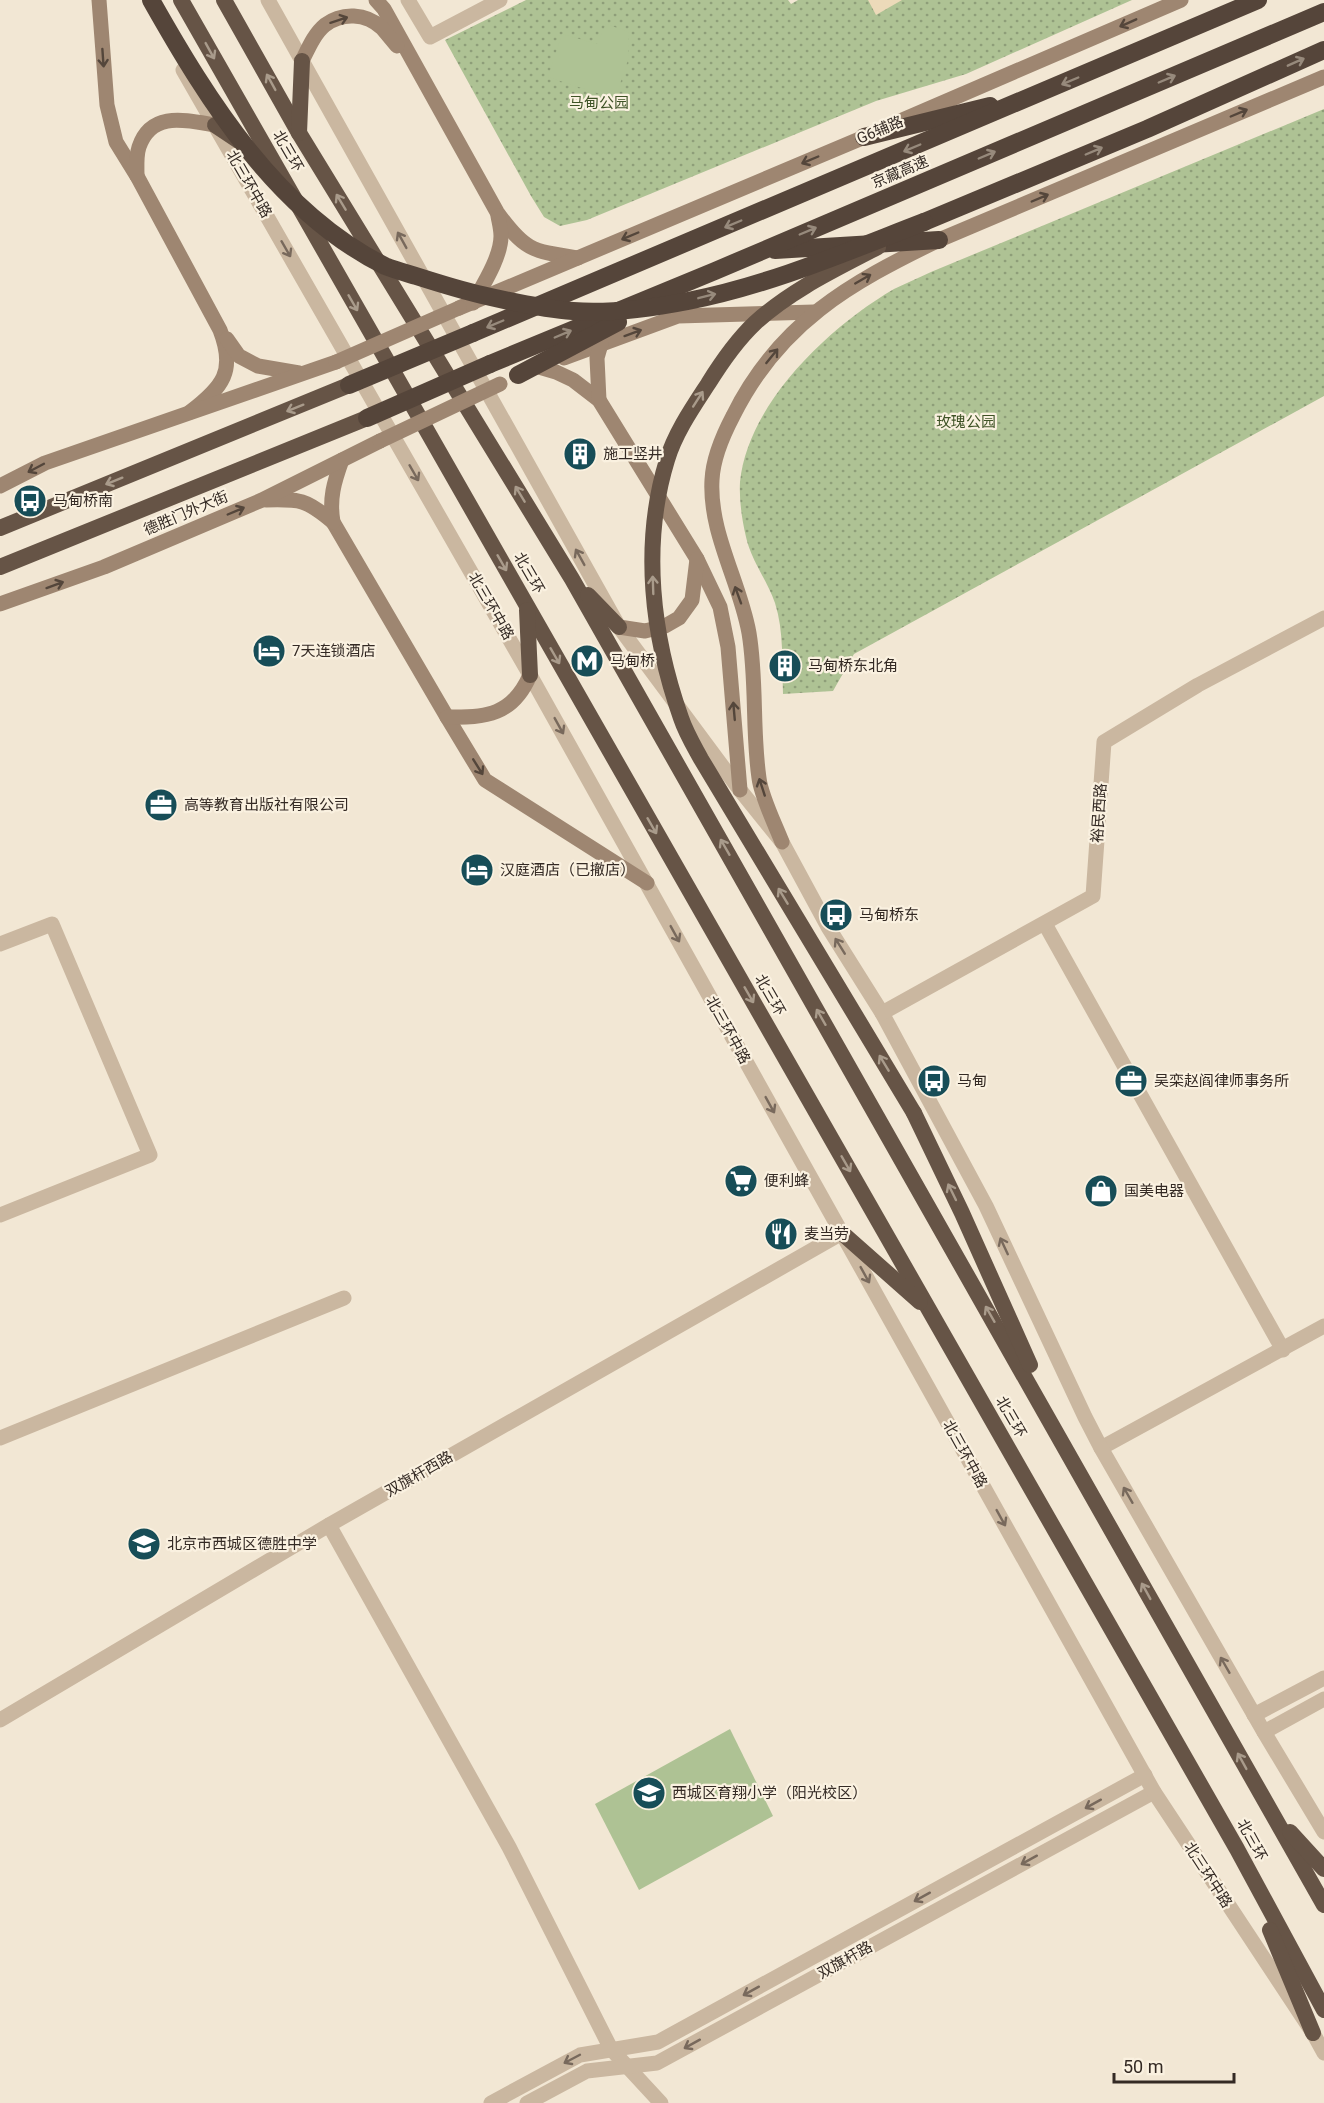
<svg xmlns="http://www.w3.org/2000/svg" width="1324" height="2103" font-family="Roboto,'Noto Sans SC',sans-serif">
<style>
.grass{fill:url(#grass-dots)}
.garden{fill:#aec294}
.plaza{fill:#ecdab9}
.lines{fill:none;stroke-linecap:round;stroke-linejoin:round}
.minor{stroke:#cab7a0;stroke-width:15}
.tertiary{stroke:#cab7a0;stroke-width:15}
.secondary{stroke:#9e8671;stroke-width:15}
.trunk{stroke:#665446;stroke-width:16}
.motorway{stroke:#55453a;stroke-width:18}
.secondary-bridge{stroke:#9e8671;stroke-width:15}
.trunk-bridge{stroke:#665446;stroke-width:16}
.motorway-bridge{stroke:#55453a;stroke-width:18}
.oneway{stroke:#54463b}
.oneway2{stroke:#a99b8b}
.oneway3{stroke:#978a7c}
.oneway4{stroke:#78695c}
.labels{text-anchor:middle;stroke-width:4.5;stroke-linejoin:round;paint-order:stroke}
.park-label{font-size:15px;fill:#3f5326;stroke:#faf1e0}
.street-label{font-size:15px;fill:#342a24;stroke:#faf1e0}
.poi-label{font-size:15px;fill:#342a24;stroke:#faf1e0;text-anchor:start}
</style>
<defs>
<pattern id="grass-dots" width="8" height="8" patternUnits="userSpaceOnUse" patternTransform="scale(1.5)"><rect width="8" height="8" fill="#aec294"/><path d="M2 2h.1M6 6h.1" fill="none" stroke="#8e9e79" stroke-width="1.8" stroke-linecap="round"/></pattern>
</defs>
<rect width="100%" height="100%" fill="#f2e7d4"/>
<g class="grass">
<path d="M 526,0 L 788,0 L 791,4 L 798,0 L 1132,0 L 966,74 L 876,101 L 587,220 L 560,226 L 544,217 L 531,196 L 445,40 Z"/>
<path d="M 1324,109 L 1324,396 L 854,654 L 833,691 L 783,694 C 782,664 784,631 775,603 C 767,580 751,560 746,537 C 742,520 739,500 740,482 C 748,403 829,327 894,289 C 906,283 919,278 931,272 Z"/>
</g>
<g class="garden">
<path d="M 606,24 L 629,32 L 628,60 L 615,99 L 548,77 L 562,34 L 597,44 Z"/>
<path d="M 730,1729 L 773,1816 L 639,1890 L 595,1804 Z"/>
</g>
<path class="plaza" d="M 868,0 L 902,0 L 876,15 Z"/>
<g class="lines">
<g class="minor">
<path d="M 408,0 L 430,37 L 500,0"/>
<path d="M 1045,924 L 1283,1350"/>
<path d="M 0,944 L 52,924 L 150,1155 L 0,1215"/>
<path d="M 0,1438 L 344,1298"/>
<path d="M 1101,1448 L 1324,1326"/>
<path d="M 329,1525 L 509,1847 L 611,2049 L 661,2103"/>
<path d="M 491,2103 L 580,2055 L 658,2042 L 1145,1775"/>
<path d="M 527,2103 L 587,2071 L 657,2063 L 1154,1792"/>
</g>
<g class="tertiary">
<path d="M 268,0 L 619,627 L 740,790 L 782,842 L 828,927 L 882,1013 L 986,1206 L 1085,1417 L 1101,1448 L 1264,1732 L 1324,1832"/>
<path d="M 183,70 L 530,675 L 1154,1792 L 1313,2033 L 1324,2053"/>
<path d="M 882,1013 L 1093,896 L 1104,742 L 1198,685 L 1324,618"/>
<path d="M 1254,1715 L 1324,1678"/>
<path d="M 0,1720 L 329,1525 L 842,1233"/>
<path d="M 1264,1732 L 1324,1699"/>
</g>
<g class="secondary">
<path d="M 99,0 L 107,105 L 116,142 L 137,176 L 220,330 C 236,371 223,387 190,412"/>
<path d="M 376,0 L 384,9 L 497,212 C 525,251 532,251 578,258"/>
<path d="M 302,61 C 308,49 314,34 325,25 C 342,12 366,13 382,28 C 387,34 392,40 397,46"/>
<path d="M 898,122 L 1181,0"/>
<path d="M 137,176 C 137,167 136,156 139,147 C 151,111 185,120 215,125"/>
<path d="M 473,303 C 483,285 501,257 501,236 C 501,229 499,222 498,216"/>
<path d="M 459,308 L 874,133"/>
<path d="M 227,339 L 239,356 L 258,366 L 299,373"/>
<path d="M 564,358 L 678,316 L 814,312"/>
<path d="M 539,367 L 556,372 L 573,380 L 599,400 L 697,559 L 720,607 L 728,647 L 740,790"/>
<path d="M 599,400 L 597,358 L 601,344"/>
<path d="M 342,460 C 334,482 329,499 333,522 L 447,717 L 485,780 L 647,883"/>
<path d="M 0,486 L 45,463 L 336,362"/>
<path d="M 266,500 C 300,499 306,499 333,522"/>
<path d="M 0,604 L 104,567 L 262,500 L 380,441"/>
<path d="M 619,627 L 645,631 L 665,626 L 679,618 L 692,600 L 697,559"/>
<path d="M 447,717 C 486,718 513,715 530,675"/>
<path d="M 782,842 C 775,824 761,796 759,778 C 752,730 757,681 749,633 C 740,582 709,533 712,480 C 713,457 723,435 733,416 C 779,323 850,283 939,240 L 1324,77"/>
</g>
<g class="trunk">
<path d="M 181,0 L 1237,1849 L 1324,2010"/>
<path d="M 224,0 L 299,133 L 572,579 L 1324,1905"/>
<path d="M 215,125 L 239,141"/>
<path d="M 299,133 L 302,61"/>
<path d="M 0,528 L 349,385"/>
<path d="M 0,567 L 367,418"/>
<path d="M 588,595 L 619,627"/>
<path d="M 527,610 L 530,675"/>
<path d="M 914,1113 L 962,1213 L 1030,1365"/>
<path d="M 842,1233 L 920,1302"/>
<path d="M 1290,1832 L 1324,1869"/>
<path d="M 1270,1930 L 1313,2033"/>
</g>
<g class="motorway">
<path d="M 864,137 L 990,106"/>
<path d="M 924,222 L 1147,129 L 1324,50"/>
<path d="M 775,250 L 939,240"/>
<path d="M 473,333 L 1258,0"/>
<path d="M 490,364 L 715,271 L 1324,12"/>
<path d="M 518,375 L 618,322"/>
</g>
<g class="secondary-bridge">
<path d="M 336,362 L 459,308"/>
<path d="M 380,441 L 500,384"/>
</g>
<path class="trunk-bridge" d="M 878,247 C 836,269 791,290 755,323 C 737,340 721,363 708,384 C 693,407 675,433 667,460 C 641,545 652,636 681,718 C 686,733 694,746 701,759 L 914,1113"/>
<g class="motorway-bridge">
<path d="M 151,0 C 208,101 277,212 385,266 C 395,270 406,273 416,276 C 438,283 460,290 482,295 C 512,302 543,309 573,311 C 610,314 652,308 688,301 C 770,285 846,252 924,222"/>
<path d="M 349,385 L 473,333"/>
<path d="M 367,418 L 490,364"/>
</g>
</g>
<defs><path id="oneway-shaft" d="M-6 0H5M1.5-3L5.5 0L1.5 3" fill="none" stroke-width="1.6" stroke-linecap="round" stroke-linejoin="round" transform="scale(1.5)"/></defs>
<g class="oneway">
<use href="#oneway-shaft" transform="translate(339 20) rotate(-18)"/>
<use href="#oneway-shaft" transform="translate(1128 23) rotate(156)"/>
<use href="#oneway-shaft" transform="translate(103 58) rotate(86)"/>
<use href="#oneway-shaft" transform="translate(1239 113) rotate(-23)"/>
<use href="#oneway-shaft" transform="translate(810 160) rotate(157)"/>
<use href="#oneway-shaft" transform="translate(1040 198) rotate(-23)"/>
<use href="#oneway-shaft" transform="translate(630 236) rotate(157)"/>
<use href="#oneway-shaft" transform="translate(863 279) rotate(-30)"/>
<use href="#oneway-shaft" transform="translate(633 333) rotate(-20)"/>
<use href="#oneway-shaft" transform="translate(772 356) rotate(-51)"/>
<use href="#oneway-shaft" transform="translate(36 468) rotate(152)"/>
<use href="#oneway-shaft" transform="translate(236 511) rotate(-23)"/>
<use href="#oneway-shaft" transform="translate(55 585) rotate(-20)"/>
<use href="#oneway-shaft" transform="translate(738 595) rotate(-110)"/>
<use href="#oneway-shaft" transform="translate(734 711) rotate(-95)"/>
<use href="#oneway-shaft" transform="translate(478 767) rotate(58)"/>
<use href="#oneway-shaft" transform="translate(762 787) rotate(-108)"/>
</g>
<g class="oneway2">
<use href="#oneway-shaft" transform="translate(210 51) rotate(61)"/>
<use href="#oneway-shaft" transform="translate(271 82) rotate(-119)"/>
<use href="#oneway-shaft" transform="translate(341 202) rotate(-121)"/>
<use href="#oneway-shaft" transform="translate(353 303) rotate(60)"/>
<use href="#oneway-shaft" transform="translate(698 399) rotate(-57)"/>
<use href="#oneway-shaft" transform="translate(295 408) rotate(158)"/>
<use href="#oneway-shaft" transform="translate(114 481) rotate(158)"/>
<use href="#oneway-shaft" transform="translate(520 494) rotate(-121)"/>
<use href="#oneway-shaft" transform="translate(502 563) rotate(60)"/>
<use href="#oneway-shaft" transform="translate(653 585) rotate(-92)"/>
<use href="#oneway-shaft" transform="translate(555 656) rotate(60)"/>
<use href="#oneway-shaft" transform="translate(652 826) rotate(60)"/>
<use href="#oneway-shaft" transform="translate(725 847) rotate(-120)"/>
<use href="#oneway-shaft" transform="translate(783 896) rotate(-121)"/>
<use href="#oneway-shaft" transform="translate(749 995) rotate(60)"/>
<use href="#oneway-shaft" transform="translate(821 1017) rotate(-120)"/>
<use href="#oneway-shaft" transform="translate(884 1063) rotate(-121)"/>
<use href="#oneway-shaft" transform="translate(846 1164) rotate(60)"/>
<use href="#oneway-shaft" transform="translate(952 1192) rotate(-116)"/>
<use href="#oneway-shaft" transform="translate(990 1314) rotate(-120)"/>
<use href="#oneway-shaft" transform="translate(1146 1591) rotate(-119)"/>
<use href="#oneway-shaft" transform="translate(1242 1761) rotate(-119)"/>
</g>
<g class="oneway3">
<use href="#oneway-shaft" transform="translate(1296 62) rotate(-24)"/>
<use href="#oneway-shaft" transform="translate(1167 79) rotate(-23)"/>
<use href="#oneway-shaft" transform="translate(1070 81) rotate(157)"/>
<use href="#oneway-shaft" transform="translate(912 148) rotate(157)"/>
<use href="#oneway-shaft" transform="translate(1094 151) rotate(-23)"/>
<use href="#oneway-shaft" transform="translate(987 155) rotate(-23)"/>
<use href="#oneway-shaft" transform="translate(733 224) rotate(157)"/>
<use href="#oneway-shaft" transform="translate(808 231) rotate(-23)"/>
<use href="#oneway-shaft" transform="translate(707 296) rotate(-14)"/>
<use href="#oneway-shaft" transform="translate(495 324) rotate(157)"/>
<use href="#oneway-shaft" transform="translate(563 334) rotate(-23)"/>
</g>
<g class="oneway4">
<use href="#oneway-shaft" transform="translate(402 240) rotate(-119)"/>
<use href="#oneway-shaft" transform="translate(286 249) rotate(60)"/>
<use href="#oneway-shaft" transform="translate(414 473) rotate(60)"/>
<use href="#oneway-shaft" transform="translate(580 557) rotate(-119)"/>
<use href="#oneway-shaft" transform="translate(559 726) rotate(61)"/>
<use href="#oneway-shaft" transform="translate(675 934) rotate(61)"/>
<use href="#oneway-shaft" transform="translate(840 946) rotate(-122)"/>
<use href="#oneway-shaft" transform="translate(770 1105) rotate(61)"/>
<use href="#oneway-shaft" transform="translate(1004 1246) rotate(-115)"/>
<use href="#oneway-shaft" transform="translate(865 1275) rotate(61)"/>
<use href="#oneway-shaft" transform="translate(1128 1495) rotate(-120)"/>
<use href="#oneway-shaft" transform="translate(1001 1518) rotate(61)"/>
<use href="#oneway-shaft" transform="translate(1225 1665) rotate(-120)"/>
<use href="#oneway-shaft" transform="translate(1093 1804) rotate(151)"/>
<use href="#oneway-shaft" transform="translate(1029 1860) rotate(151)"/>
<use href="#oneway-shaft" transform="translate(922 1897) rotate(151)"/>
<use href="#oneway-shaft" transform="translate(751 1991) rotate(151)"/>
<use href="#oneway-shaft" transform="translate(692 2044) rotate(151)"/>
<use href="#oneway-shaft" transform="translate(572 2059) rotate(152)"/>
</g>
<defs>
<symbol id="building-disc" viewBox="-11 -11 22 22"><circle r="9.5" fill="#174d57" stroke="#faf1e0"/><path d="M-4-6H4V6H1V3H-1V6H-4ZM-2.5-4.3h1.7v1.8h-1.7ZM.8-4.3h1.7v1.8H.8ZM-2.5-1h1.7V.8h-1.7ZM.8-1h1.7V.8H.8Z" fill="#fff"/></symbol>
<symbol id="bus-disc" viewBox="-11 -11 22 22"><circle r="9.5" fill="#174d57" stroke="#faf1e0"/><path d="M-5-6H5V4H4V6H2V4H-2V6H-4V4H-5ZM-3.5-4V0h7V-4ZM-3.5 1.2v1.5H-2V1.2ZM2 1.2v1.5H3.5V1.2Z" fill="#fff"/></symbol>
<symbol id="hotel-disc" viewBox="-11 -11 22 22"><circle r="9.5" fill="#174d57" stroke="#faf1e0"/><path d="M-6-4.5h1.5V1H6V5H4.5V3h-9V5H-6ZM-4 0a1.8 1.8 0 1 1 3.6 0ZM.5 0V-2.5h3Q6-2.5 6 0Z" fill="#fff"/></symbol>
<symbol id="metro-disc" viewBox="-11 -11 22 22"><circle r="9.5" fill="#174d57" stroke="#faf1e0"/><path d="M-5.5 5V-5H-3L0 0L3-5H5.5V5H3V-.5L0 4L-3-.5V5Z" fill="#fff"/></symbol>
<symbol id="office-disc" viewBox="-11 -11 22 22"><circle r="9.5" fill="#174d57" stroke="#faf1e0"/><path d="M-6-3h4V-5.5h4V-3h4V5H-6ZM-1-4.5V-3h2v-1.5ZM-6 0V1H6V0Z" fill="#fff"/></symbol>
<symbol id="supermarket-disc" viewBox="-11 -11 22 22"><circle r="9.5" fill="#174d57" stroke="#faf1e0"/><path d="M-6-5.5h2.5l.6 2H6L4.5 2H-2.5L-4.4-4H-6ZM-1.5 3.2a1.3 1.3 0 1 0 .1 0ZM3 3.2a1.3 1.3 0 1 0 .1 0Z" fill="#fff"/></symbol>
<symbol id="shop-disc" viewBox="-11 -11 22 22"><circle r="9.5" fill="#174d57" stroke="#faf1e0"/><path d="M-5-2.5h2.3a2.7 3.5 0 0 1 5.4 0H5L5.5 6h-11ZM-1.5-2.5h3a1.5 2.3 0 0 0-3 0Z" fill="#fff"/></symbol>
<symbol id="restaurant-disc" viewBox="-11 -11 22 22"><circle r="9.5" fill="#174d57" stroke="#faf1e0"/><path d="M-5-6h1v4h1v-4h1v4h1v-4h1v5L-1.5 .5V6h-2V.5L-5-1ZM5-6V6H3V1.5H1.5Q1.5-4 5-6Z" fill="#fff"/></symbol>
<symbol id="school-disc" viewBox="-11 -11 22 22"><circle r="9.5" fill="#174d57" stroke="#faf1e0"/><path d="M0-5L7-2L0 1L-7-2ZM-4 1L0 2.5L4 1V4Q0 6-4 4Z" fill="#fff"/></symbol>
</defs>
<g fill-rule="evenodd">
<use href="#building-disc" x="561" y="435" width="38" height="38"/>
<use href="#bus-disc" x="11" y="482" width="38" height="38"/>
<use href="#hotel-disc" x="250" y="632" width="38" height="38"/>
<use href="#metro-disc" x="568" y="642" width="38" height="38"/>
<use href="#building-disc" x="766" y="647" width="38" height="38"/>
<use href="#office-disc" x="142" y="786" width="38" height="38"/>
<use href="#hotel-disc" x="458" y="851" width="38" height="38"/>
<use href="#bus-disc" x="817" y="896" width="38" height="38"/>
<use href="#bus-disc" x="915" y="1062" width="38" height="38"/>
<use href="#office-disc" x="1112" y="1062" width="38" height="38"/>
<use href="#supermarket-disc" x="722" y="1162" width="38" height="38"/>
<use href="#shop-disc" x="1082" y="1172" width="38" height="38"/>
<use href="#restaurant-disc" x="762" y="1215" width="38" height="38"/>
<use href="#school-disc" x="125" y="1525" width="38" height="38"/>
<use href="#school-disc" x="630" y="1774" width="38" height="38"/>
</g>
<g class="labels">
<g class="park-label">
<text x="599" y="108">马甸公园</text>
<text x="966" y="427">玫瑰公园</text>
</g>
<g class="street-label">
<text transform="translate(880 130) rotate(-23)" y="5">G6辅路</text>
<text transform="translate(288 151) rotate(60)" y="5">北三环</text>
<text transform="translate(900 172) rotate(-23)" y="5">京藏高速</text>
<text transform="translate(249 184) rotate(60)" y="5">北三环中路</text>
<text transform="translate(186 513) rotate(-23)" y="5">德胜门外大街</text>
<text transform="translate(529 573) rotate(60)" y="5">北三环</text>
<text transform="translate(491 606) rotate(60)" y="5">北三环中路</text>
<text transform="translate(1099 813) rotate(-86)" y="5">裕民西路</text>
<text transform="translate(770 995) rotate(60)" y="5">北三环</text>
<text transform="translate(728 1030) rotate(61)" y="5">北三环中路</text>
<text transform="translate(1011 1417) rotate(60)" y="5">北三环</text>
<text transform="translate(965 1454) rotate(61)" y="5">北三环中路</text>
<text transform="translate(419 1474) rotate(-30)" y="5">双旗杆西路</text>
<text transform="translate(1252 1840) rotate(61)" y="5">北三环</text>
<text transform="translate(1208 1875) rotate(57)" y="5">北三环中路</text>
<text transform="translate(845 1960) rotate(-29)" y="5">双旗杆路</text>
</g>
<g class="poi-label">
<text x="603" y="459">施工竖井</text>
<text x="53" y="506">马甸桥南</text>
<text x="292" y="656">7天连锁酒店</text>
<text x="610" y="666">马甸桥</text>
<text x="808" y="671">马甸桥东北角</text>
<text x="184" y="810">高等教育出版社有限公司</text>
<text x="500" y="875">汉庭酒店（已撤店）</text>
<text x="859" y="920">马甸桥东</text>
<text x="957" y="1086">马甸</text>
<text x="1154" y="1086">吴栾赵阎律师事务所</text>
<text x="764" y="1186">便利蜂</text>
<text x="1124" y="1196">国美电器</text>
<text x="804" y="1239">麦当劳</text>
<text x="167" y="1549">北京市西城区德胜中学</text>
<text x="672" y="1798">西城区育翔小学（阳光校区）</text>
</g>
</g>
<path d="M1114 2073v9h120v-9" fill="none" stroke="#342a24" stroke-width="3"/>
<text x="1123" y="2073" font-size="18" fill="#342a24" stroke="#faf1e0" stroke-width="4.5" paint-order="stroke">50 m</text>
</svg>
